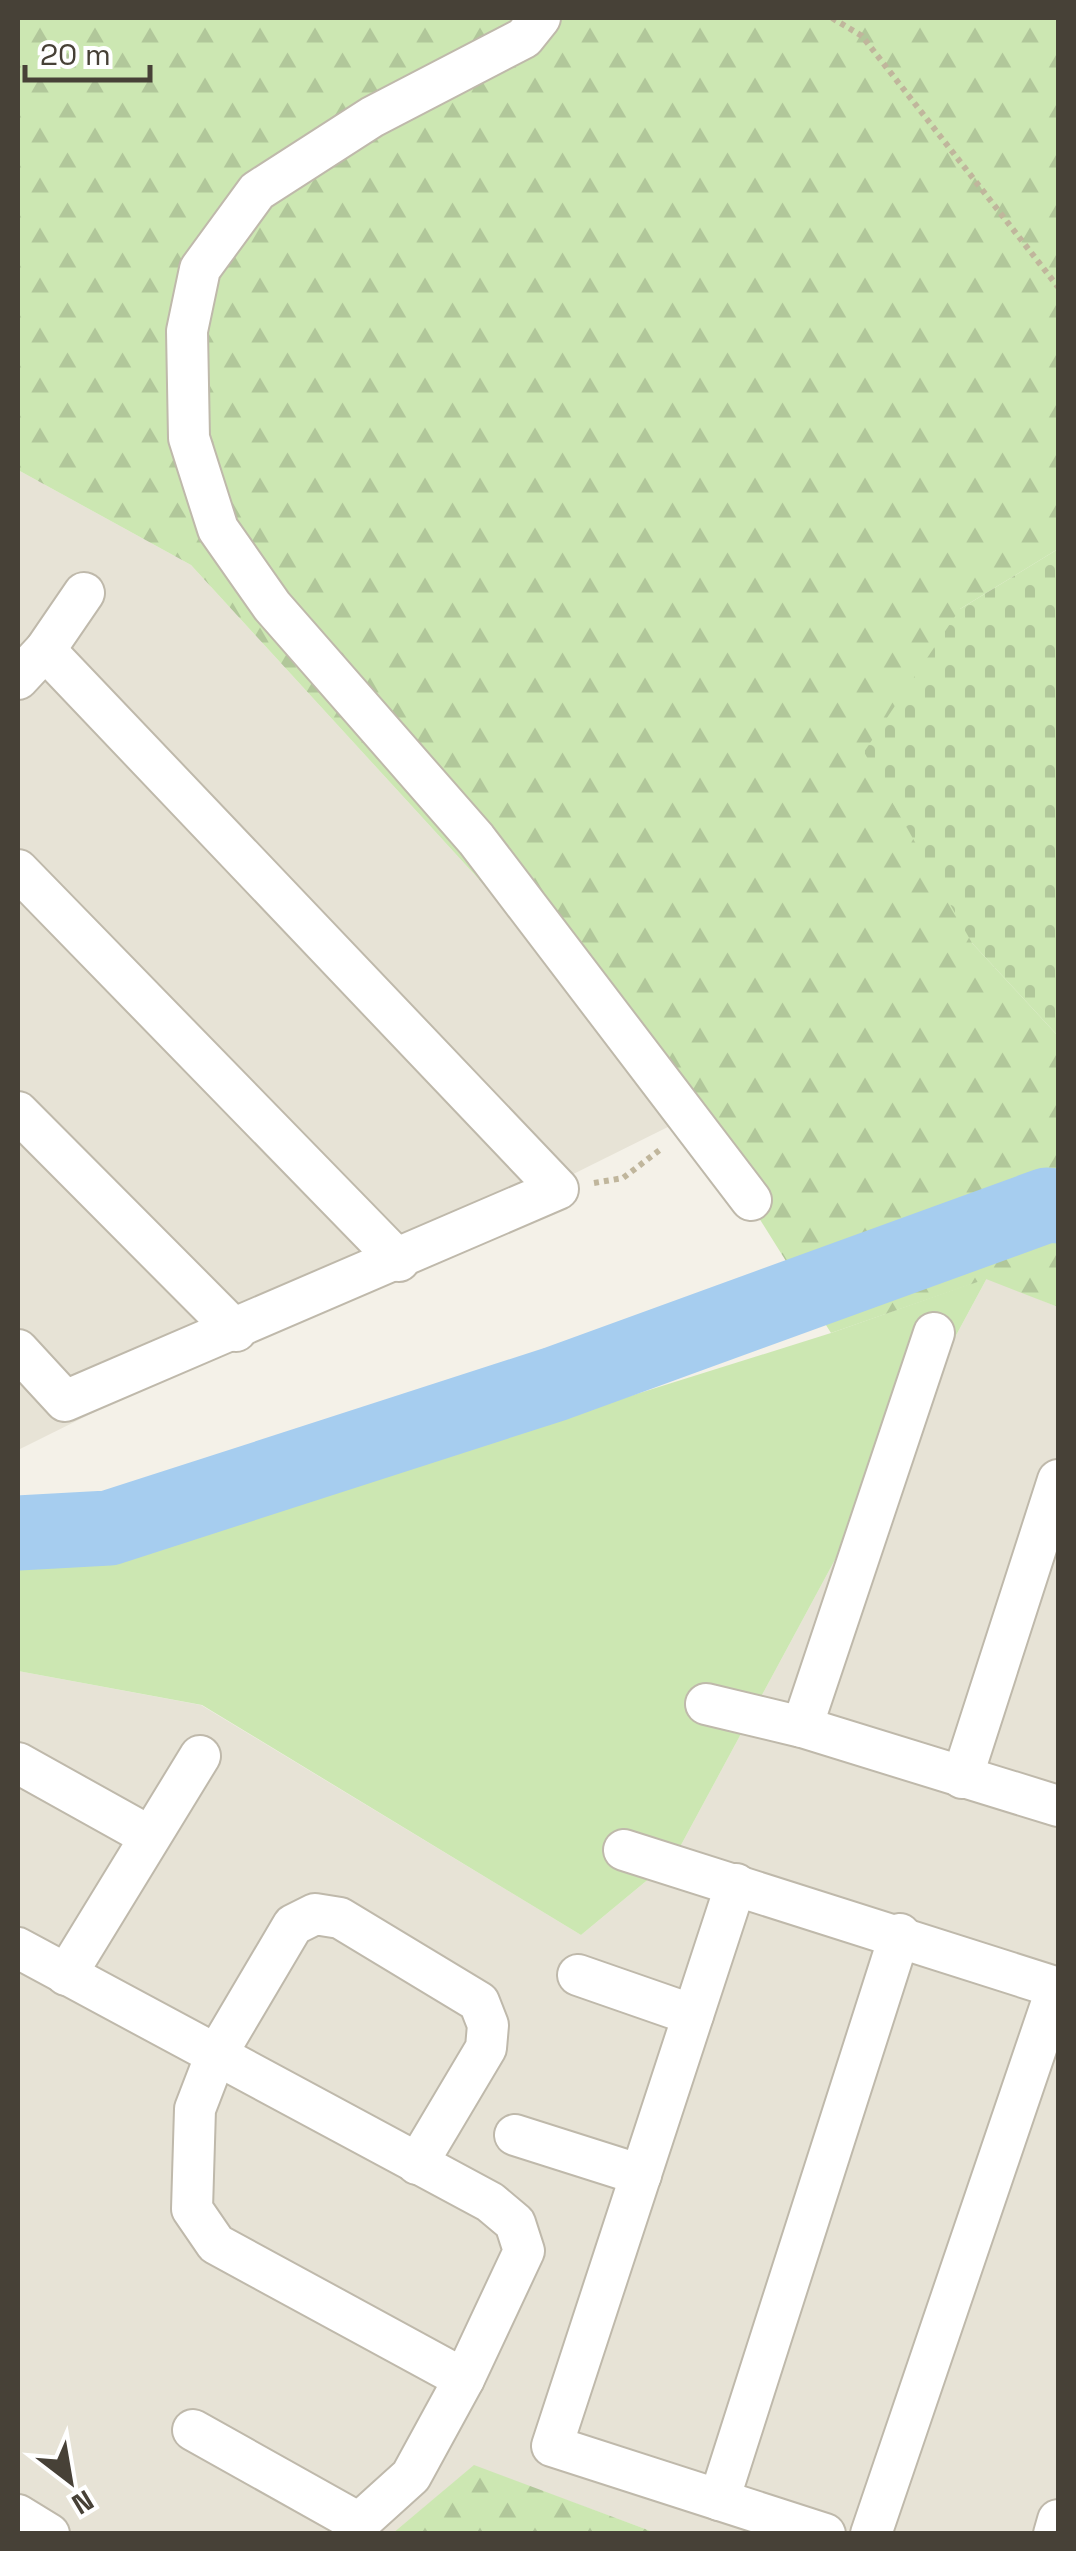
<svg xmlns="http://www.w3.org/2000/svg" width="1076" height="2551" font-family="'Space Grotesk',sans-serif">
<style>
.residential{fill:#e7e3d6}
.green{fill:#cce7b2}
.forest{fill:url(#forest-firs)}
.cemetery{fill:url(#cemetery-stones)}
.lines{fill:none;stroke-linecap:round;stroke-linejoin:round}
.river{stroke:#a6cdef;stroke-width:75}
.street-casing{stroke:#bfb9ab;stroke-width:44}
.path{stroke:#c0b69c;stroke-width:6;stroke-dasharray:5 5;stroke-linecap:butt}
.street{stroke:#fff;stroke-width:40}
</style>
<defs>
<pattern id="forest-firs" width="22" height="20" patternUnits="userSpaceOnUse" patternTransform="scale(2.5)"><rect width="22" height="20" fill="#cce7b2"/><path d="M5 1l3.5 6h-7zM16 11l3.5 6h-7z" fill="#b1c79a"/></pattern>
<pattern id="cemetery-stones" width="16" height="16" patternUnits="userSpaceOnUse" patternTransform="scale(2.5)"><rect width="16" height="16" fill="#cce7b2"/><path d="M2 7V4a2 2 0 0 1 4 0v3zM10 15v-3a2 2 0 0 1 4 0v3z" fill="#b1c79a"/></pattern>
</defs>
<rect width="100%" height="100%" fill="#f4f1e8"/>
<g class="residential">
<path d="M 18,470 L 191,565 L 694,1114 L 18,1450 Z"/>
<path d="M 987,1278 L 1058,1307 L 1058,2533 L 656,2533 L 474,2466 L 393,2533 L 18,2533 L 18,1671 L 201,1705 L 581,1935 L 674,1858 Z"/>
</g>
<path class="green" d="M 987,1278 L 674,1858 L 581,1935 L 202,1705 L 18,1671 L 18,1550 L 91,1565 L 831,1333 Z"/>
<g class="forest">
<path d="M 18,18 L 1058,18 L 1058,549 L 960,609 L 972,943 L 1058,1036 L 1058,1307 L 986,1279 L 831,1333 L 694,1114 L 191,565 L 18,470 Z"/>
<path d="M 474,2465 L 656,2533 L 393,2533 Z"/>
</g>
<path class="cemetery" d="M 1058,549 L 1058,1036 L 972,943 L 864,752 L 960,609 Z"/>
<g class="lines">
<path class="river" d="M 18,1533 L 109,1528 L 555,1384 L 1047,1205 L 1058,1206"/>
<defs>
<g id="street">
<path d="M 540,18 L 524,38 L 372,117 L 257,191 L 200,269 L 187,331 L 189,438 L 218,529 L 272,606 L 476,839 L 751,1200"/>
<path d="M 18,679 L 45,650 L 84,593"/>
<path d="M 18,870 L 399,1261"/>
<path d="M 18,1112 L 236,1331"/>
<path d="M 18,1350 L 65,1401 L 558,1189 L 45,650"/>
<path d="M 706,1704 L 802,1727 L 1058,1806"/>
<path d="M 802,1727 L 934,1333"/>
<path d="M 18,1763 L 149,1836"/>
<path d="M 962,1778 L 1058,1480"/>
<path d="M 624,1850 L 1058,1988"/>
<path d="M 736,1884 L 552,2446 L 825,2534"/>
<path d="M 18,1948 L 490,2202 L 515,2223 L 524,2251 L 464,2379 L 411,2476 L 359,2523 L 193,2430"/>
<path d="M 66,1975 L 200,1756"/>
<path d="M 578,1975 L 693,2015"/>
<path d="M 515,2135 L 641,2175"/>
<path d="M 417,2164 L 486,2048 L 488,2025 L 479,2002 L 340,1918 L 315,1914 L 293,1925 L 215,2057 L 195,2109 L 192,2209 L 216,2244 L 464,2379"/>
<path d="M 719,2500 L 900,1934"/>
<path d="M 18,2515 L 49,2534"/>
<path d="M 871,2534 L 1057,1987"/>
<path d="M 1054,2534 L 1058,2520"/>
</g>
</defs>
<use href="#street" class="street-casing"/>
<g class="path">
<path d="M 832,18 L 862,36 L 1058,287"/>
<path d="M 594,1183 L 623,1178 L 661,1149"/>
</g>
<use href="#street" class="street"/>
</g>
<rect width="1076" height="2551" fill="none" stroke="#474137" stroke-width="40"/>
<g transform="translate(70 2481) rotate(149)" stroke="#ffffff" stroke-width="8" paint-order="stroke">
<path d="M0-8L18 38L0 25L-18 38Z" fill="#474137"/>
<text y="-15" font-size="28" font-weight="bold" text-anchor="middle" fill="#474137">N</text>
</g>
<path d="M25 65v15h125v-15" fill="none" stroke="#474137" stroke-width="5"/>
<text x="40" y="65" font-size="30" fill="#474137" stroke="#ffffff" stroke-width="8" paint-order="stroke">20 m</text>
</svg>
